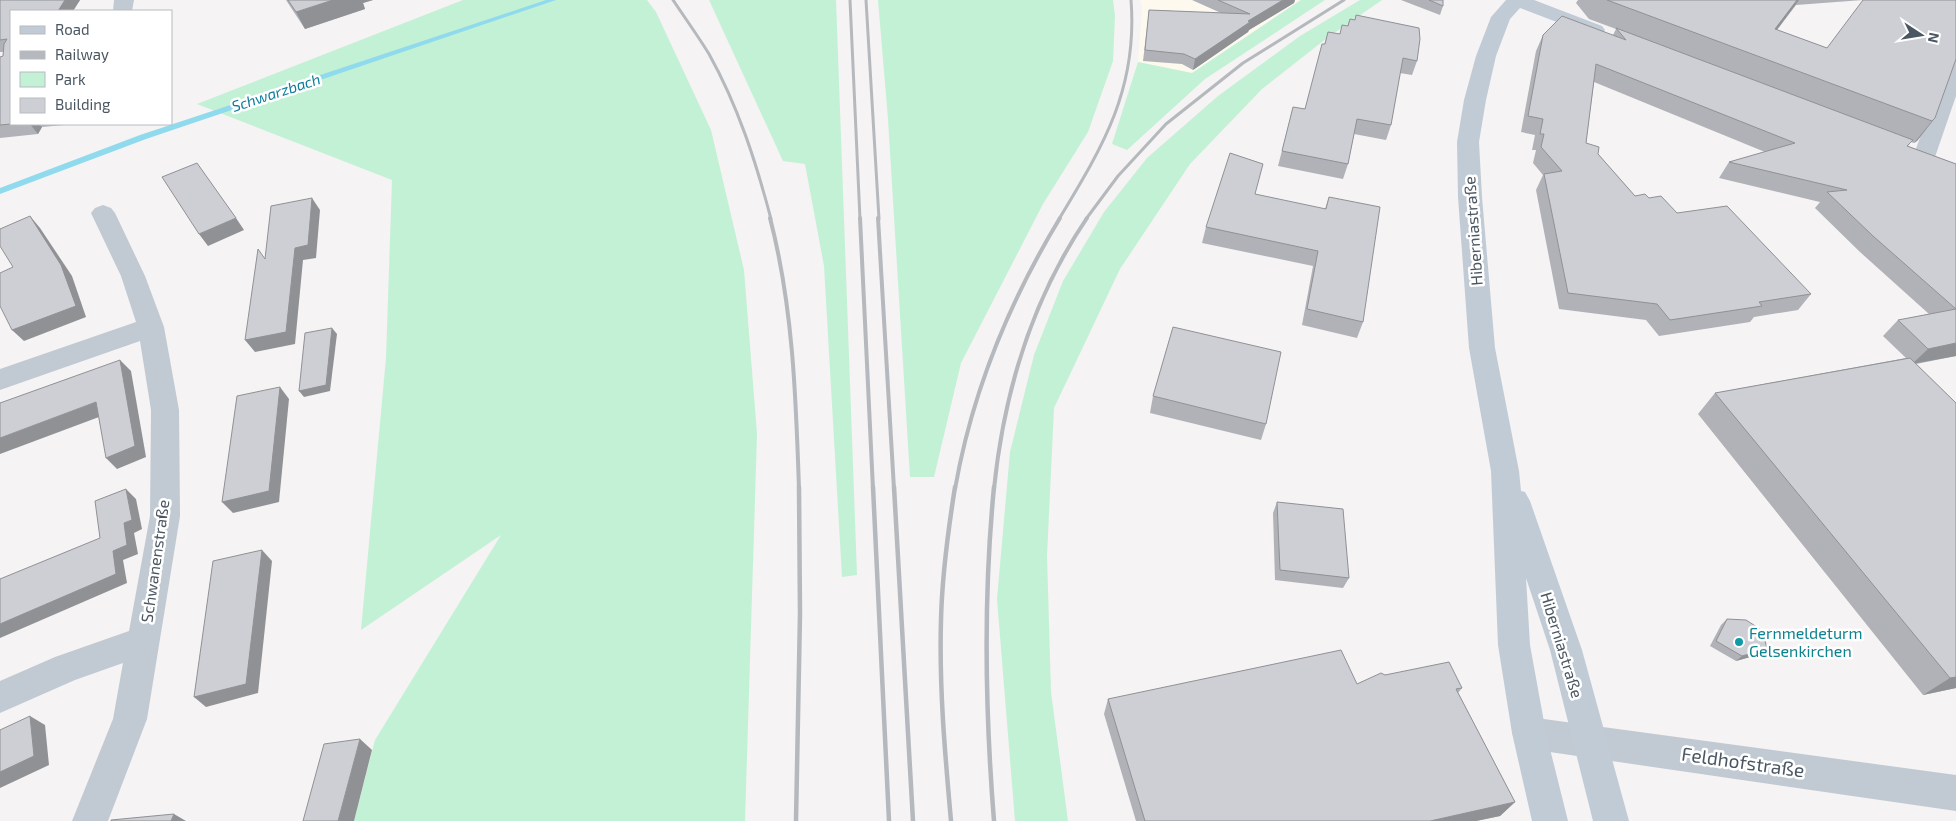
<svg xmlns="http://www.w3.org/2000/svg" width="1956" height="821" font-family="'Exo 2',sans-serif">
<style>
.commercial{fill:#fdf9ef}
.green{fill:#c3f1d5}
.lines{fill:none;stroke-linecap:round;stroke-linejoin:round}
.stream{fill:#90daee;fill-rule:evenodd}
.street{fill:#c1cad2;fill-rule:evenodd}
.secondary{fill:#c1cbd6;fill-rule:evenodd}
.rail-far2{stroke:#b5b8bd;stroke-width:3}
.rail-far1{stroke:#b5b8bd;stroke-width:4}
.rail{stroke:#b5b8bd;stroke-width:4.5}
.wall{fill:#b0b2b7}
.shaded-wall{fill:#909195}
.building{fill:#cdcfd5;stroke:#909195}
.culture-dot{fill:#0f9aa8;stroke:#fff;stroke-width:2}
.labels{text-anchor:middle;stroke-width:5;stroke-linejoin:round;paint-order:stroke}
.far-water-label{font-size:15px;font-style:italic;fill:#0c7c9b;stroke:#fff}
.street-label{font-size:16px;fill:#4a5661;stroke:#fff}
.culture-label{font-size:16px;fill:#0d838f;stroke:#fff;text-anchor:start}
.near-street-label{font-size:19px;fill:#4a5661;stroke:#fff}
</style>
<rect width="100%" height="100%" fill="#f5f3f3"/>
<path class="commercial" d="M 1140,0 L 1300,0 L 1192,73 L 1138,62 L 1142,7 Z"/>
<g class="green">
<path d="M 463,0 L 647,0 L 656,12 L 711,130 L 744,270 L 757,434 L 745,821 L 354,821 L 375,740 L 501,535 L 361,630 L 386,358 L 392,180 L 197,104 Z"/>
<path d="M 709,0 L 836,0 L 857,575 L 842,577 L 824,266 L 805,164 L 783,161 Z"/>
<path d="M 878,0 L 1113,0 L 1115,16 L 1113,61 L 1088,132 L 1043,204 L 961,363 L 934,477 L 910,477 L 888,119 Z"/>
<path d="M 1301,0 L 1325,0 L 1205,79 L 1127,150 L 1112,144 L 1138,62 L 1192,73 Z"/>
<path d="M 1360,0 L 1382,0 L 1327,38 L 1262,89 L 1190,164 L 1120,269 L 1054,408 L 1047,556 L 1051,692 L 1068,821 L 1015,821 L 997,599 L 1010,452 L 1034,355 L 1063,281 L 1104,212 L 1147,158 L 1218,96 L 1300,36 Z"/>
</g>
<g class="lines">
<path class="stream" d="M 546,0 L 556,0 L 146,139 L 0,194 L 0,188 L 140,135 Z"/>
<g class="street">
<path d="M 114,0 L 134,0 L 132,11 L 113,11 Z"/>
<path d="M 1956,60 L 1956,96 L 1935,157 L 1932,162 L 1924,164 L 1916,162 L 1913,157 L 1946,66 L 1949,62 Z"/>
<path d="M 103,205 L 111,208 L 115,213 L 145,276 L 164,327 L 179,410 L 180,516 L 147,719 L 108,821 L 72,821 L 113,719 L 123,663 L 75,680 L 0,713 L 0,681 L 55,657 L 129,631 L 150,516 L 151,410 L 140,341 L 0,390 L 0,369 L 136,322 L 121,276 L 91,213 L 95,208 Z"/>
<path d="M 1529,717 L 1956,775 L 1956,811 L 1529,749 L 1517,745 L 1512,733 L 1517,721 Z"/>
</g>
<path class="secondary" d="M 1506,0 L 1534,0 L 1602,26 L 1605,30 L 1602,34 L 1595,36 L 1588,34 L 1520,8 L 1510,19 L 1496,56 L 1486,100 L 1479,142 L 1482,197 L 1495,348 L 1519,471 L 1521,491 L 1525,492 L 1530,501 L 1582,650 L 1629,821 L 1593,821 L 1550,650 L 1526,578 L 1530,645 L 1546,733 L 1568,821 L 1532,821 L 1512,733 L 1498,645 L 1491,471 L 1469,348 L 1458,197 L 1457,142 L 1464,100 L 1476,56 L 1491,17 Z"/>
<g class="rail-far2">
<path d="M 673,0 C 685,18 698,36 709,54 C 738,106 756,162 771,219"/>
<path d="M 850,0 L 860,219"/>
<path d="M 866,0 L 879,219"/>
<path d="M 1059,219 C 1103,146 1138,89 1131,0"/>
<path d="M 1086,219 L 1118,176 L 1166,124 L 1243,63 L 1344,0"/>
</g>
<g class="rail-far1">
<path d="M 770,218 C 793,306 796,398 799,489"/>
<path d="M 860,218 L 873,489"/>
<path d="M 878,218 L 894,489"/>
<path d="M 955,489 C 972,392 1009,302 1060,218"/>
<path d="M 994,489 C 1004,391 1032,299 1087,218"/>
</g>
<g class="rail">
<path d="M 873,487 L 889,821"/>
<path d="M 894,487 L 913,821"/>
<path d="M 796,821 L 800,614 L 799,487"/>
<path d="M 951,821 C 945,754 939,687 941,620 C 942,575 948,531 955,487"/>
<path d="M 994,821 C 985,709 983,599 994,487"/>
</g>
</g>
<g class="wall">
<path d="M 0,0 L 80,0 L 73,11 L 11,11 L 11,124 L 64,124 L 64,125 L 42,127 L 38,134 L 0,138 L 0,57 L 3,56 L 3,52 L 0,52 Z"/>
<path d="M 286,0 L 373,0 L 363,3 L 365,9 L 305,29 Z"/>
<path d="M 1192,0 L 1295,0 L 1294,3 L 1249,30 L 1248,32 L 1193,70 L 1182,64 L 1143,61 L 1149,10 L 1221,13 Z"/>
<path d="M 1401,0 L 1443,0 L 1443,6 L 1440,15 Z"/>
<path d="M 1578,0 L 1863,0 L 1796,5 L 1777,30 L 1935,118 L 1917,141 L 1914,143 L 1911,142 L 1908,146 L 1956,164 L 1956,356 L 1916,364 L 1956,403 L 1956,688 L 1923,695 L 1698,414 L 1715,393 L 1906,358 L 1883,336 L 1898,320 L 1929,314 L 1860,252 L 1815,208 L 1820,202 L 1719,178 L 1729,162 L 1765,152 L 1594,82 L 1586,143 L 1598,154 L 1635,196 L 1649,198 L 1677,213 L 1811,294 L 1798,310 L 1754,317 L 1750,322 L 1659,336 L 1646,320 L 1559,309 L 1536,190 L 1543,175 L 1533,163 L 1536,150 L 1532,150 L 1535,135 L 1521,132 L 1536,51 L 1543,35 L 1613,35 L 1616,29 L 1589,19 L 1576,3 Z"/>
<path d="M 1350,19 L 1417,61 L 1412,75 L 1400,73 L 1391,125 L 1386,140 L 1354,134 L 1348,164 L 1343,179 L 1278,166 L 1293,107 L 1305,109 L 1328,32 L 1340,34 L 1342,25 L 1347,26 Z"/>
<path d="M 1329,197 L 1363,322 L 1357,338 L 1302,325 L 1313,266 L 1202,243 L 1206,227 L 1325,209 Z"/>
<path d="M 1153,396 L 1266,424 L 1261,440 L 1150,413 Z"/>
<path d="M 1277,502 L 1349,578 L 1343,588 L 1275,580 L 1273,513 Z"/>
<path d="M 1727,619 L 1761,654 L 1736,661 L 1710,646 L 1721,625 Z"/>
<path d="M 1385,675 L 1462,688 L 1458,693 L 1515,802 L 1500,816 L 1476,821 L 1136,821 L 1104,714 L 1108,699 L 1357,684 Z"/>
</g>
<g class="shaded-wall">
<path d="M 65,0 L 80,0 L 73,11 L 58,11 Z"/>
<path d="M 333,0 L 373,0 L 363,3 L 365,9 L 305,29 L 296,12 Z"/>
<path d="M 1283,0 L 1295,0 L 1294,3 L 1249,30 L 1248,32 L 1193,70 L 1195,59 L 1248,21 Z"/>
<path d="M 1797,0 L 1799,0 L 1761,51 L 1775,29 Z"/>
<path d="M 1935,118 L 1917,141 L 1914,143 L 1932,121 Z"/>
<path d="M 30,124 L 39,124 L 42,127 L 38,134 Z"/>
<path d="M 312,198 L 320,210 L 316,258 L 303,260 L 295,344 L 255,352 L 245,340 L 295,248 Z"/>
<path d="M 30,216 L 40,228 L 72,276 L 86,317 L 24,341 L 12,330 Z"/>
<path d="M 236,218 L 244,230 L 208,246 L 199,234 Z"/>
<path d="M 332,328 L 337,334 L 330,391 L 304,397 L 299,391 Z"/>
<path d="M 1956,343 L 1956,356 L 1912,364 L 1928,349 Z"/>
<path d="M 120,360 L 131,371 L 146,457 L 117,469 L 106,458 Z"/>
<path d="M 280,387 L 289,399 L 279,502 L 233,513 L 222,502 Z"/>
<path d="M 96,402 L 107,414 L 0,454 L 0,438 Z"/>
<path d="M 126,489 L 136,499 L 142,529 L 134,533 L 138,554 L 123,560 L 127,583 L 0,638 L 0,624 L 113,551 L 124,523 Z"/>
<path d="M 262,550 L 272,561 L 258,693 L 206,707 L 194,697 Z"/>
<path d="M 1767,649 L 1761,654 L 1736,661 L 1742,656 Z"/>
<path d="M 1956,677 L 1956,688 L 1923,695 L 1950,678 Z"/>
<path d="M 30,716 L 45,725 L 49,765 L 0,788 L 0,772 Z"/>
<path d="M 360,739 L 372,750 L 354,821 L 338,821 Z"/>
<path d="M 1515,802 L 1500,816 L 1476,821 L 1430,821 Z"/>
<path d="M 174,814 L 186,821 L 171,821 Z"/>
</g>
<g class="building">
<path d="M 0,0 L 65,0 L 58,11 L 11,11 L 11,124 L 0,125 L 0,57 L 3,56 L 4,44 L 7,39 L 0,40 Z"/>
<path d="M 288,0 L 333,0 L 296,12 Z"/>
<path d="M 1218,0 L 1283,0 L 1248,21 L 1250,22 L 1195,59 L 1184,54 L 1145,50 L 1149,10 L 1250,14 Z"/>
<path d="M 1429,0 L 1443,0 L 1443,6 Z"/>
<path d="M 1607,0 L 1797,0 L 1775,29 L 1827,48 L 1863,0 L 1956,0 L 1956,59 L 1935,118 L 1932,121 Z"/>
<path d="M 1356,15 L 1419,28 L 1420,39 L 1417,61 L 1403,58 L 1391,125 L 1357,119 L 1348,164 L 1282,151 L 1293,107 L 1305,109 L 1322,44 L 1325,44 L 1328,32 L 1340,34 L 1342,25 L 1348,26 L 1350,19 L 1355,20 Z"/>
<path d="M 1562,16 L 1626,40 L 1616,28 L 1913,140 L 1907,146 L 1956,164 L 1956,309 L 1873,236 L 1827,192 L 1847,190 L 1729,162 L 1795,143 L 1596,64 L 1586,143 L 1599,147 L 1598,154 L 1635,196 L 1645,194 L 1649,198 L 1661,196 L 1677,213 L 1727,206 L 1811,294 L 1759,302 L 1762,306 L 1670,320 L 1657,304 L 1568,293 L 1544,174 L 1562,171 L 1541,147 L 1544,134 L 1540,134 L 1543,119 L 1528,116 L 1543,35 Z"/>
<path d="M 1230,153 L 1263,164 L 1255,194 L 1326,209 L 1329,197 L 1380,207 L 1363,322 L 1307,309 L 1318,251 L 1206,227 Z"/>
<path d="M 197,163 L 236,218 L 199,234 L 162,177 Z"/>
<path d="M 312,198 L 308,245 L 295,248 L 286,332 L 245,340 L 258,249 L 265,259 L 271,206 Z"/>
<path d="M 30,216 L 61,265 L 76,306 L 12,330 L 0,306 L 0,273 L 13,267 L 0,246 L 0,229 Z"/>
<path d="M 1956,309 L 1956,343 L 1928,349 L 1898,320 Z"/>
<path d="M 1173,327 L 1281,352 L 1266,424 L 1153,396 Z"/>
<path d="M 332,328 L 326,385 L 299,391 L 305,333 Z"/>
<path d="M 1910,358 L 1956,403 L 1956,677 L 1950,678 L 1715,393 Z"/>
<path d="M 120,360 L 135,446 L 106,458 L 96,402 L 0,438 L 0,403 Z"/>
<path d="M 280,387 L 269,491 L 222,502 L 237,396 Z"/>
<path d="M 126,489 L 132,520 L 124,523 L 127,545 L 113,551 L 116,574 L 0,624 L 0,579 L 100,538 L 95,501 Z"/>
<path d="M 1277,502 L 1343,509 L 1349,578 L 1280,570 Z"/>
<path d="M 262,550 L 246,684 L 194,697 L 213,561 Z"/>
<path d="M 1727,619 L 1746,620 L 1760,629 L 1764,636 L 1767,649 L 1742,656 L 1716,641 Z"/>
<path d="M 1341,650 L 1357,684 L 1381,673 L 1385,675 L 1449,662 L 1462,688 L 1456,689 L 1515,802 L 1430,821 L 1145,821 L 1108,699 Z"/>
<path d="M 30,716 L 34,756 L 0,772 L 0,730 Z"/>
<path d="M 360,739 L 338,821 L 303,821 L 324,744 Z"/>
<path d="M 174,814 L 171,821 L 111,821 L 111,820 Z"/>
</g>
<circle class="culture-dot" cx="1739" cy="642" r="5"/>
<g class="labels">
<g class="far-water-label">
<text transform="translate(276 93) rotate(-18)" y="5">Schwarzbach</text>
</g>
<g class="street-label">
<text transform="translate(1473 231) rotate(-94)" y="6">Hiberniastraße</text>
<text transform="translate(155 561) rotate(-82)" y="6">Schwanenstraße</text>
<text transform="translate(1562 645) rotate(73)" y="6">Hiberniastraße</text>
</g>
<g class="culture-label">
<text x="1749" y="639">Fernmeldeturm<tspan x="1749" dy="18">Gelsenkirchen</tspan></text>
</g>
<g class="near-street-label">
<text transform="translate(1743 762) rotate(8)" y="7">Feldhofstraße</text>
</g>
</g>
<rect x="10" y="10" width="162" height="115" fill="#ffffff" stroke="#b7bbc0"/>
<rect x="20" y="26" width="25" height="8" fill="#c1cbd6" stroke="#b7bbc0"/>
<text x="55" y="35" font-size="15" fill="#4a5661">Road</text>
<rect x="20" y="51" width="25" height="8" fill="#b5b8bd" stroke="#b7bbc0"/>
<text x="55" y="60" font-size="15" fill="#4a5661">Railway</text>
<rect x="20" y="72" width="25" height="15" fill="#c3f1d5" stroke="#b7bbc0"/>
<text x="55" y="85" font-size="15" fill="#4a5661">Park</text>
<rect x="20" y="98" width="25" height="15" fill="#cdcfd5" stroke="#b7bbc0"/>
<text x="55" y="110" font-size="15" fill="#4a5661">Building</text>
<g transform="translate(1921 35) rotate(102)" stroke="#ffffff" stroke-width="4" paint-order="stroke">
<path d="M0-4L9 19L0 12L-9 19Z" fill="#4a5661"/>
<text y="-8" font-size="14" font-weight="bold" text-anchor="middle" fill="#4a5661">N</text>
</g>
</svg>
